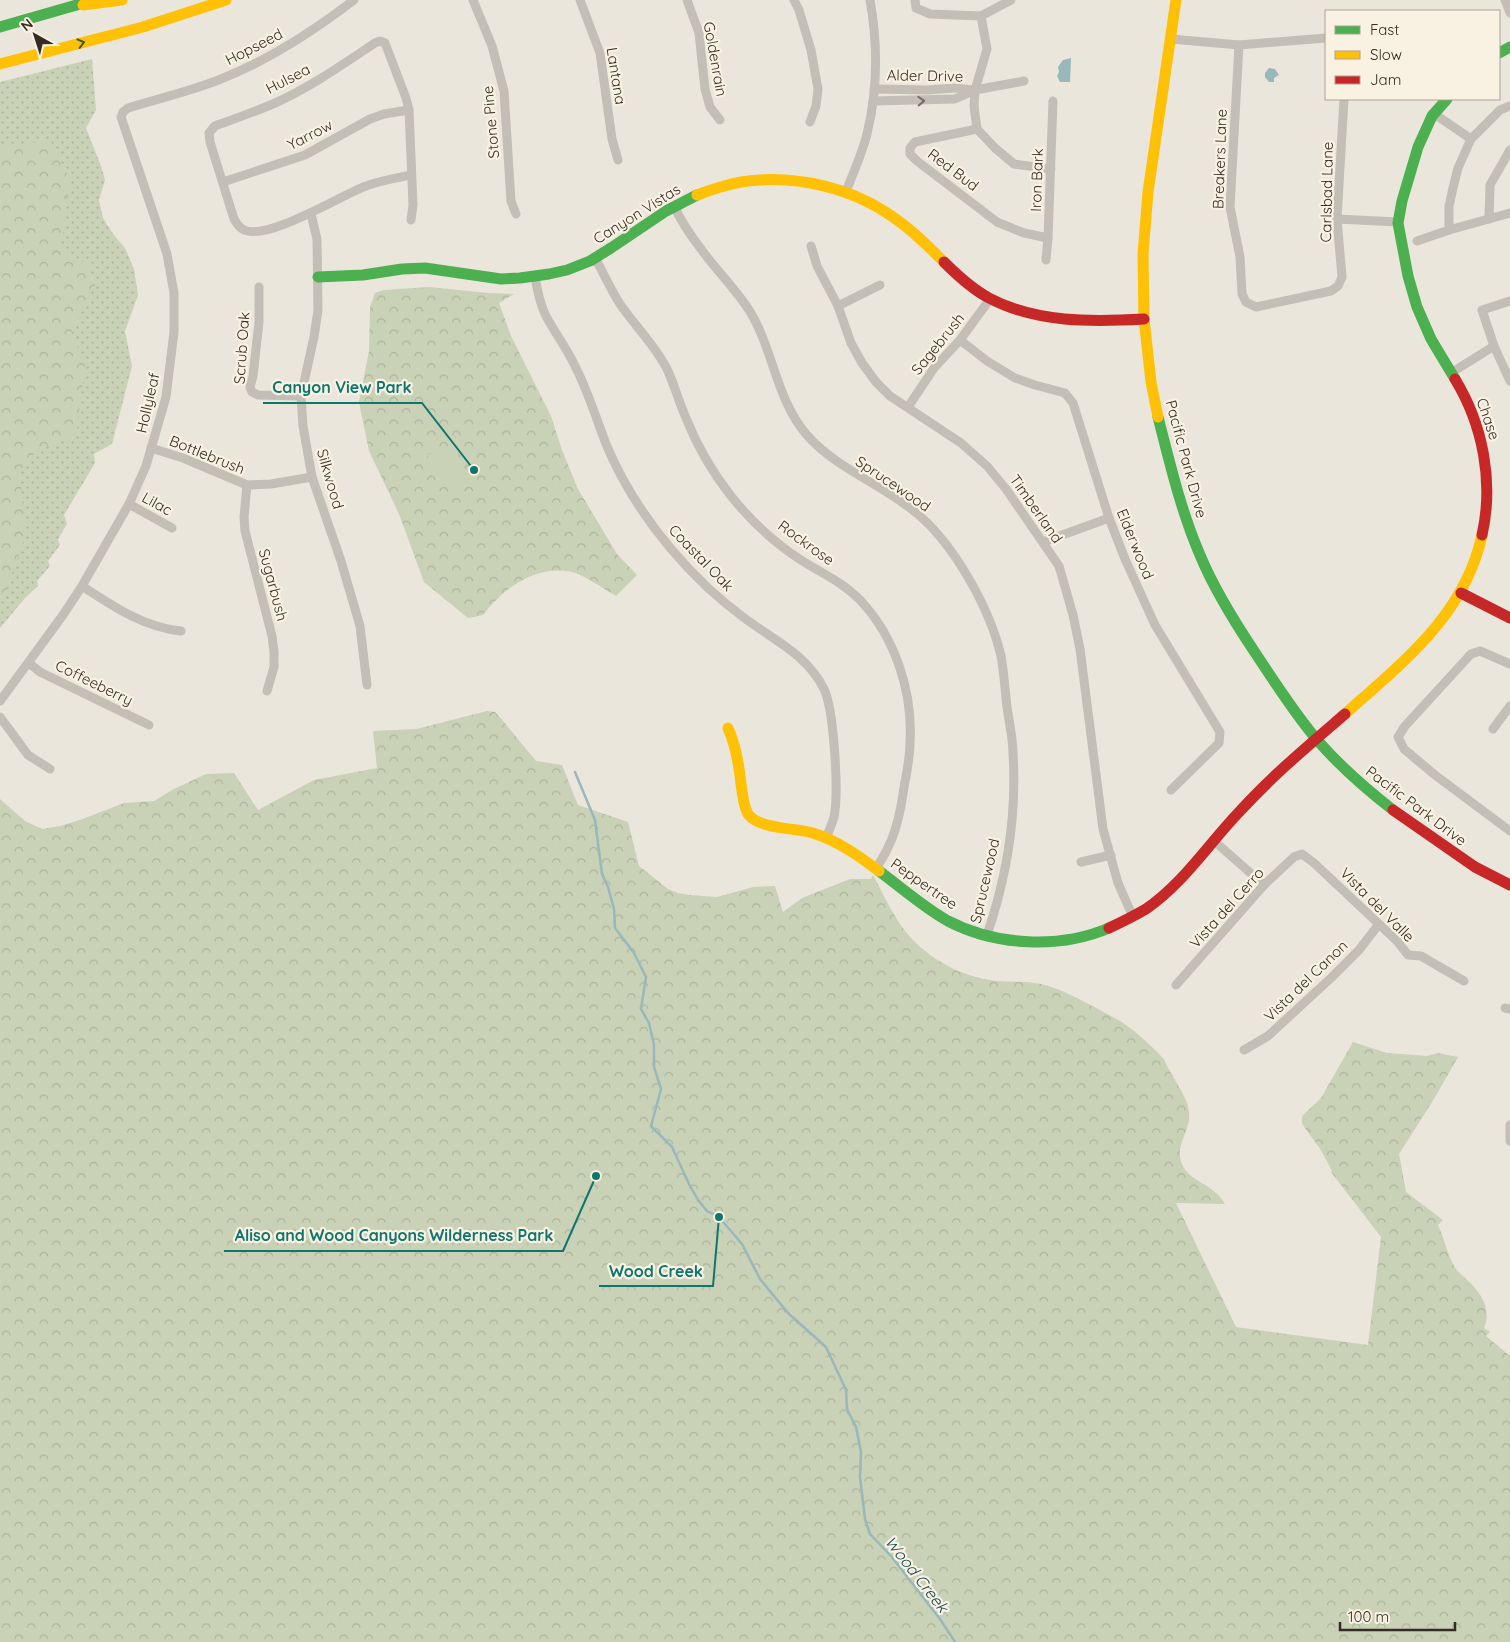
<svg xmlns="http://www.w3.org/2000/svg" width="1510" height="1642" font-family="Quicksand,sans-serif">
<style>
.grass{fill:url(#grass-dots)}
.park{fill:url(#park-crowns)}
.garden{fill:#c9d1b6}
.water{fill:#98b8bc}
.lines{fill:none;stroke-linecap:round;stroke-linejoin:round}
.stream{stroke:#98b8bc;stroke-width:2.5}
.street{stroke:#c3beb6;stroke-width:9}
.fast{stroke:#4caf50;stroke-width:11}
.slow{stroke:#ffc107;stroke-width:11}
.jam{stroke:#c62828;stroke-width:11}
.oneway{stroke:#3c5934}
.oneway2{stroke:#746d66}
.labels{text-anchor:middle;stroke-width:4.5;stroke-linejoin:round;paint-order:stroke}
.street-label{font-size:15px;fill:#342b25;stroke:#f9f2e2}
.water-label{font-size:16px;font-style:italic;fill:#194a56;stroke:#f9f2e2}
.leader{fill:none;stroke:#0f766e;stroke-width:2}
.callout-dot{fill:#0f766e;stroke:#f9f2e2;stroke-width:2}
.callout-label{font-size:16px;text-anchor:middle;font-weight:bold;fill:#0f766e;stroke:#f9f2e2;stroke-width:4.5;stroke-linejoin:round;paint-order:stroke}
</style>
<defs>
<pattern id="grass-dots" width="8" height="8" patternUnits="userSpaceOnUse" patternTransform="scale(1.25)"><rect width="8" height="8" fill="#c9d1b6"/><path d="M2 2h.1M6 6h.1" fill="none" stroke="#adb49c" stroke-width="1.8" stroke-linecap="round"/></pattern>
<pattern id="park-crowns" width="20" height="18" patternUnits="userSpaceOnUse" patternTransform="scale(1.25)"><rect width="20" height="18" fill="#c9d1b6"/><path d="M2 6a3 3 0 1 1 6 0M12 15a3 3 0 1 1 6 0" fill="none" stroke="#adb49c"/></pattern>
</defs>
<rect width="100%" height="100%" fill="#ebe6dc"/>
<path class="grass" d="M 92,59 L 96,110 L 86,128 L 101,166 L 105,180 L 99,200 L 103,218 L 113,234 L 125,248 L 134,269 L 138,295 L 125,331 L 132,366 L 112,444 L 94,454 L 95,463 L 64,515 L 67,524 L 58,539 L 60,545 L 48,561 L 50,566 L 37,581 L 38,586 L 25,598 L 0,628 L 0,82 Z"/>
<g class="park">
<path d="M 44,140 L 51,142 L 70,179 L 61,249 L 89,265 L 95,285 L 71,332 L 85,364 L 76,437 L 39,448 L 20,471 L 25,536 L 3,600 L 0,602 L 0,148 Z"/>
<path d="M 429,287 L 488,293 L 514,294 L 499,303 L 511,336 L 551,416 L 562,450 L 578,489 L 617,554 L 637,575 L 616,596 C 604,589 584,575 572,572 C 537,564 503,588 483,615 L 468,618 L 424,582 L 399,514 L 369,451 L 359,402 L 369,351 L 370,307 L 375,293 L 384,290 Z"/>
<path d="M 487,711 L 495,712 L 498,715 L 536,761 L 562,765 L 578,805 L 628,822 L 639,866 L 668,889 L 678,893 L 689,895 L 717,897 L 753,887 L 775,886 L 783,912 L 802,898 L 850,879 L 871,879 L 873,875 C 885,897 895,921 912,939 C 934,962 964,977 996,981 C 1011,982 1026,981 1041,984 C 1062,989 1081,1000 1100,1010 C 1108,1015 1118,1019 1126,1025 C 1135,1031 1156,1050 1163,1058 C 1166,1062 1167,1067 1170,1071 C 1178,1087 1191,1101 1189,1120 C 1187,1135 1175,1147 1182,1164 C 1189,1182 1213,1183 1225,1204 L 1176,1203 L 1236,1327 L 1368,1345 L 1381,1237 L 1331,1172 L 1332,1171 L 1321,1150 L 1302,1124 L 1302,1116 L 1321,1098 L 1353,1042 L 1387,1053 L 1427,1056 L 1438,1053 L 1458,1057 L 1434,1099 L 1399,1154 L 1406,1192 L 1443,1220 L 1438,1225 C 1444,1238 1448,1257 1456,1269 C 1458,1273 1464,1276 1467,1280 C 1481,1292 1492,1310 1484,1328 L 1490,1332 L 1486,1336 L 1510,1356 L 1510,1642 L 0,1642 L 0,799 L 25,821 L 42,829 L 60,826 L 80,820 L 124,803 L 154,801 L 172,790 L 206,774 L 234,773 L 258,810 L 314,780 L 377,768 L 373,731 L 416,729 Z"/>
</g>
<path class="garden" d="M 454,444 L 467,477 L 441,488 L 427,455 Z"/>
<g class="water">
<path d="M 1071,58 L 1070,82 L 1060,82 L 1057,76 L 1059,72 L 1058,67 L 1063,60 Z"/>
<path d="M 1269,68 L 1275,69 L 1279,75 L 1274,78 L 1274,82 L 1269,82 L 1265,77 L 1265,73 Z"/>
</g>
<g class="lines">
<path class="stream" d="M 575,772 L 595,820 L 602,874 L 608,887 L 614,909 L 615,928 L 634,953 L 646,977 L 641,1009 L 649,1023 L 654,1045 L 654,1067 L 661,1089 L 651,1126 L 672,1147 L 689,1184 L 698,1200 L 707,1211 L 719,1217 L 742,1244 L 760,1279 L 788,1313 L 826,1347 L 846,1390 L 847,1409 L 856,1427 L 861,1452 L 860,1477 L 865,1519 L 870,1534 L 891,1556 L 940,1619 L 955,1642"/>
<g class="street">
<path d="M 473,0 L 492,46 L 504,91 L 511,201 L 516,214"/>
<path d="M 580,0 L 600,53 L 612,139 L 618,160"/>
<path d="M 687,0 L 699,33 L 705,89 L 710,107 L 720,120"/>
<path d="M 794,0 L 799,10 L 811,50 L 818,89 L 816,106 L 810,122"/>
<path d="M 915,0 L 916,8 L 930,14 L 981,16 L 1011,0"/>
<path d="M 1505,0 L 1510,13"/>
<path d="M 981,16 L 987,49 L 975,90 L 974,106 L 977,129 L 995,148 L 1014,164 L 1051,169"/>
<path d="M 1171,39 L 1239,45 L 1326,38"/>
<path d="M 1239,45 L 1230,207 L 1240,257 L 1242,294 L 1246,302 L 1256,307 L 1331,291 L 1338,286 L 1342,277 L 1337,219 L 1344,99"/>
<path d="M 874,89 L 928,90 L 955,88 L 972,90"/>
<path d="M 873,101 L 955,99 L 975,90 L 1024,81"/>
<path d="M 1433,113 L 1471,139"/>
<path d="M 977,129 L 915,142 L 910,148 L 910,154 L 917,161 L 997,222 L 1024,233 L 1048,238"/>
<path d="M 411,175 C 396,178 380,181 366,186 C 341,195 268,241 244,230 C 239,228 237,224 234,219 L 210,142 L 209,133 L 215,126 C 234,119 254,112 273,104 C 309,88 342,65 375,43 L 380,41 L 385,43 L 406,98 L 409,110 L 413,205 L 411,220"/>
<path d="M 223,182 L 305,155 L 370,119 L 384,114 L 409,110"/>
<path d="M 846,192 C 853,173 862,154 867,134 C 878,89 878,45 870,0"/>
<path d="M 674,206 C 681,221 691,236 701,249 C 716,270 735,288 749,310 C 773,348 776,399 806,434 C 837,470 885,485 920,516 C 956,548 990,609 1001,656 C 1004,672 1005,690 1007,707 C 1009,722 1013,738 1013,754 C 1017,816 1007,876 987,935"/>
<path d="M 311,214 L 317,239 L 318,310 L 314,337 L 301,396 L 303,426 L 312,477 L 341,561 L 360,626 L 367,685"/>
<path d="M 1337,219 L 1398,222"/>
<path d="M 1489,219 L 1490,185 L 1510,150"/>
<path d="M 1449,230 L 1449,206 L 1453,188 L 1458,168 L 1471,139 L 1500,110 L 1510,106"/>
<path d="M 1417,241 L 1449,230 L 1510,213"/>
<path d="M 811,246 L 817,266 L 838,306 L 851,343 L 862,363 L 876,382 L 890,396 L 961,443 L 987,466 L 1006,489 L 1059,566 L 1073,615 L 1080,649 L 1103,829 L 1118,883 L 1133,917"/>
<path d="M 595,258 C 604,274 611,290 620,304 C 635,326 655,345 667,369 C 674,384 679,402 686,418 C 697,446 713,473 731,496 C 750,520 775,543 801,560 C 821,573 843,582 860,600 C 895,637 913,692 910,742 C 910,757 907,772 904,787 C 900,817 894,843 876,868"/>
<path d="M 1046,260 L 1048,238 L 1053,101"/>
<path d="M 535,277 C 537,289 540,303 545,314 C 554,332 567,348 575,366 C 588,391 596,418 606,444 C 629,499 665,547 708,588 C 719,598 731,608 743,617 C 773,640 806,653 824,689 C 834,710 839,793 834,817 C 832,824 829,831 826,838"/>
<path d="M 259,287 L 259,322 L 253,376 L 250,387 L 252,392 L 258,395 L 301,396"/>
<path d="M 1510,301 L 1482,310 L 1494,346 L 1510,381"/>
<path d="M 838,306 L 880,285"/>
<path d="M 960,340 L 987,361 L 1015,378 L 1035,385 L 1065,393 L 1073,403 L 1109,518 L 1125,559 L 1155,625 L 1220,732 L 1219,743 L 1171,790"/>
<path d="M 1451,373 L 1494,346"/>
<path d="M 908,407 L 934,368 L 960,340 L 990,299"/>
<path d="M 151,448 L 183,458 L 247,485 L 271,484 L 312,477"/>
<path d="M 247,485 L 244,517 L 245,531 L 272,636 L 274,652 L 274,667 L 267,691"/>
<path d="M 129,504 L 172,528"/>
<path d="M 1043,542 L 1109,518"/>
<path d="M 82,586 C 113,606 143,627 181,631"/>
<path d="M 29,663 L 40,672 L 149,725"/>
<path d="M 1510,664 L 1480,651 L 1471,654 L 1405,726 L 1398,737 L 1404,749 L 1435,775 L 1510,831"/>
<path d="M 0,701 L 63,615 L 82,586 L 129,504 L 146,466 L 166,397 L 174,332 L 174,293 L 167,254 L 121,117 L 123,112 L 128,108 C 157,99 187,92 216,81 C 266,62 311,33 354,0"/>
<path d="M 0,717 L 28,755 L 50,769"/>
<path d="M 1493,729 L 1510,706"/>
<path d="M 1213,840 L 1264,885"/>
<path d="M 1081,862 L 1111,855"/>
<path d="M 1176,985 L 1264,885 L 1294,857 L 1302,854 L 1314,863 L 1397,941 L 1408,955 L 1421,956 L 1464,981"/>
<path d="M 1505,1008 L 1510,1009"/>
<path d="M 1244,1050 L 1268,1036 L 1332,977 L 1359,950 L 1379,924"/>
<path d="M 1510,1125 L 1510,1141"/>
</g>
<g class="fast">
<path d="M 0,27 L 94,0"/>
<path d="M 1499,53 L 1510,47"/>
<path d="M 1447,99 L 1432,116 L 1418,147 L 1402,201 L 1398,223 L 1408,276 L 1417,307 L 1431,339 L 1455,379"/>
<path d="M 318,277 L 363,275 L 402,269 L 425,268 L 501,279 L 520,278 L 549,274 L 567,270 L 590,261 L 611,248 L 666,211 L 697,195"/>
<path d="M 1158,417 C 1170,464 1181,511 1200,555 C 1214,589 1234,621 1254,651 C 1274,681 1294,713 1318,741 C 1340,766 1366,789 1393,810"/>
<path d="M 879,871 C 902,888 923,907 948,921 C 996,946 1060,949 1109,928"/>
</g>
<g class="slow">
<path d="M 83,5 L 122,0"/>
<path d="M 0,64 L 143,27 L 226,0"/>
<path d="M 697,195 C 713,189 730,183 748,181 C 797,175 852,188 893,217 C 912,230 928,246 944,262"/>
<path d="M 1158,417 L 1151,382 L 1144,319 L 1143,254 L 1148,192 L 1176,0"/>
<path d="M 1345,714 C 1403,662 1465,615 1482,535"/>
<path d="M 728,728 C 735,744 738,759 740,776 C 742,788 742,803 748,814 C 758,829 797,828 813,833 C 838,841 859,856 879,871"/>
</g>
<g class="jam">
<path d="M 944,262 C 958,276 972,289 989,298 C 1036,323 1092,322 1144,319"/>
<path d="M 1455,379 C 1483,425 1494,482 1482,535"/>
<path d="M 1461,593 L 1510,618"/>
<path d="M 1393,810 L 1475,867 L 1510,885"/>
<path d="M 1109,928 C 1122,922 1134,916 1146,909 C 1184,883 1209,843 1241,810 C 1273,775 1309,745 1345,714"/>
</g>
</g>
<defs><path id="oneway-chevron" d="M-2-3.5L2.5 0L-2 3.5" fill="none" stroke-width="1.6" stroke-linecap="round" stroke-linejoin="round" transform="scale(1.25)"/></defs>
<use class="oneway" href="#oneway-chevron" transform="translate(81 43) rotate(-14)"/>
<use class="oneway2" href="#oneway-chevron" transform="translate(921 101) rotate(-2)"/>
<g class="labels">
<g class="street-label">
<text transform="translate(254 47) rotate(-27)" y="5">Hopseed</text>
<text transform="translate(715 59) rotate(80)" y="5">Goldenrain</text>
<text transform="translate(616 76) rotate(81)" y="5">Lantana</text>
<text transform="translate(925 76) rotate(1)" y="5">Alder Drive</text>
<text transform="translate(288 79) rotate(-27)" y="5">Hulsea</text>
<text transform="translate(491 122) rotate(-95)" y="5">Stone Pine</text>
<text transform="translate(310 135) rotate(-27)" y="5">Yarrow</text>
<text transform="translate(1220 159) rotate(-88)" y="5">Breakers Lane</text>
<text transform="translate(953 170) rotate(37)" y="5">Red Bud</text>
<text transform="translate(1037 180) rotate(-88)" y="5">Iron Bark</text>
<text transform="translate(1327 192) rotate(-89)" y="5">Carlsbad Lane</text>
<text transform="translate(637 214) rotate(-32)" y="5">Canyon Vistas</text>
<text transform="translate(938 344) rotate(-51)" y="5">Sagebrush</text>
<text transform="translate(242 348) rotate(-86)" y="5">Scrub Oak</text>
<text transform="translate(148 403) rotate(-77)" y="5">Hollyleaf</text>
<text transform="translate(1488 419) rotate(71)" y="5">Chase</text>
<text transform="translate(207 455) rotate(22)" y="5">Bottlebrush</text>
<text transform="translate(1186 459) rotate(75)" y="5">Pacific Park Drive</text>
<text transform="translate(330 479) rotate(74)" y="5">Silkwood</text>
<text transform="translate(893 484) rotate(34)" y="5">Sprucewood</text>
<text transform="translate(157 504) rotate(29)" y="5">Lilac</text>
<text transform="translate(1036 509) rotate(55)" y="5">Timberland</text>
<text transform="translate(806 543) rotate(36)" y="5">Rockrose</text>
<text transform="translate(1135 544) rotate(68)" y="5">Elderwood</text>
<text transform="translate(701 558) rotate(46)" y="5">Coastal Oak</text>
<text transform="translate(273 585) rotate(75)" y="5">Sugarbush</text>
<text transform="translate(94 683) rotate(26)" y="5">Coffeeberry</text>
<text transform="translate(1416 806) rotate(37)" y="5">Pacific Park Drive</text>
<text transform="translate(985 881) rotate(-77)" y="5">Sprucewood</text>
<text transform="translate(924 884) rotate(35)" y="5">Peppertree</text>
<text transform="translate(1377 905) rotate(45)" y="5">Vista del Valle</text>
<text transform="translate(1227 908) rotate(-48)" y="5">Vista del Cerro</text>
<text transform="translate(1306 981) rotate(-44)" y="5">Vista del Canon</text>
</g>
<g class="water-label">
<text transform="translate(917 1574) rotate(52)" y="6">Wood Creek</text>
</g>
</g>
<path class="leader" d="M474 470L422 403H263M596 1176L563 1251H224M719 1217L713 1286H599"/>
<g class="callout-dot">
<circle cx="474" cy="470" r="5"/>
<circle cx="596" cy="1176" r="5"/>
<circle cx="719" cy="1217" r="5"/>
</g>
<g class="callout-label">
<text x="342" y="393">Canyon View Park</text>
<text x="394" y="1241">Aliso and Wood Canyons Wilderness Park</text>
<text x="656" y="1277">Wood Creek</text>
</g>
<rect x="1325" y="10" width="175" height="90" fill="#f9f2e2" stroke="#aaa296"/>
<rect x="1335" y="26" width="25" height="8" fill="#4caf50" stroke="#aaa296"/>
<text x="1370" y="35" font-size="15" fill="#342b25">Fast</text>
<rect x="1335" y="51" width="25" height="8" fill="#ffc107" stroke="#aaa296"/>
<text x="1370" y="60" font-size="15" fill="#342b25">Slow</text>
<rect x="1335" y="76" width="25" height="8" fill="#c62828" stroke="#aaa296"/>
<text x="1370" y="85" font-size="15" fill="#342b25">Jam</text>
<g transform="translate(35 35) rotate(321)" stroke="#f9f2e2" stroke-width="4" paint-order="stroke">
<path d="M0-4L9 19L0 12L-9 19Z" fill="#342b25"/>
<text y="-8" font-size="14" font-weight="bold" text-anchor="middle" fill="#342b25">N</text>
</g>
<path d="M1340 1622v8h115v-8" fill="none" stroke="#342b25" stroke-width="2.5"/>
<text x="1348" y="1622" font-size="15" fill="#342b25" stroke="#f9f2e2" stroke-width="4" paint-order="stroke">100 m</text>
</svg>
